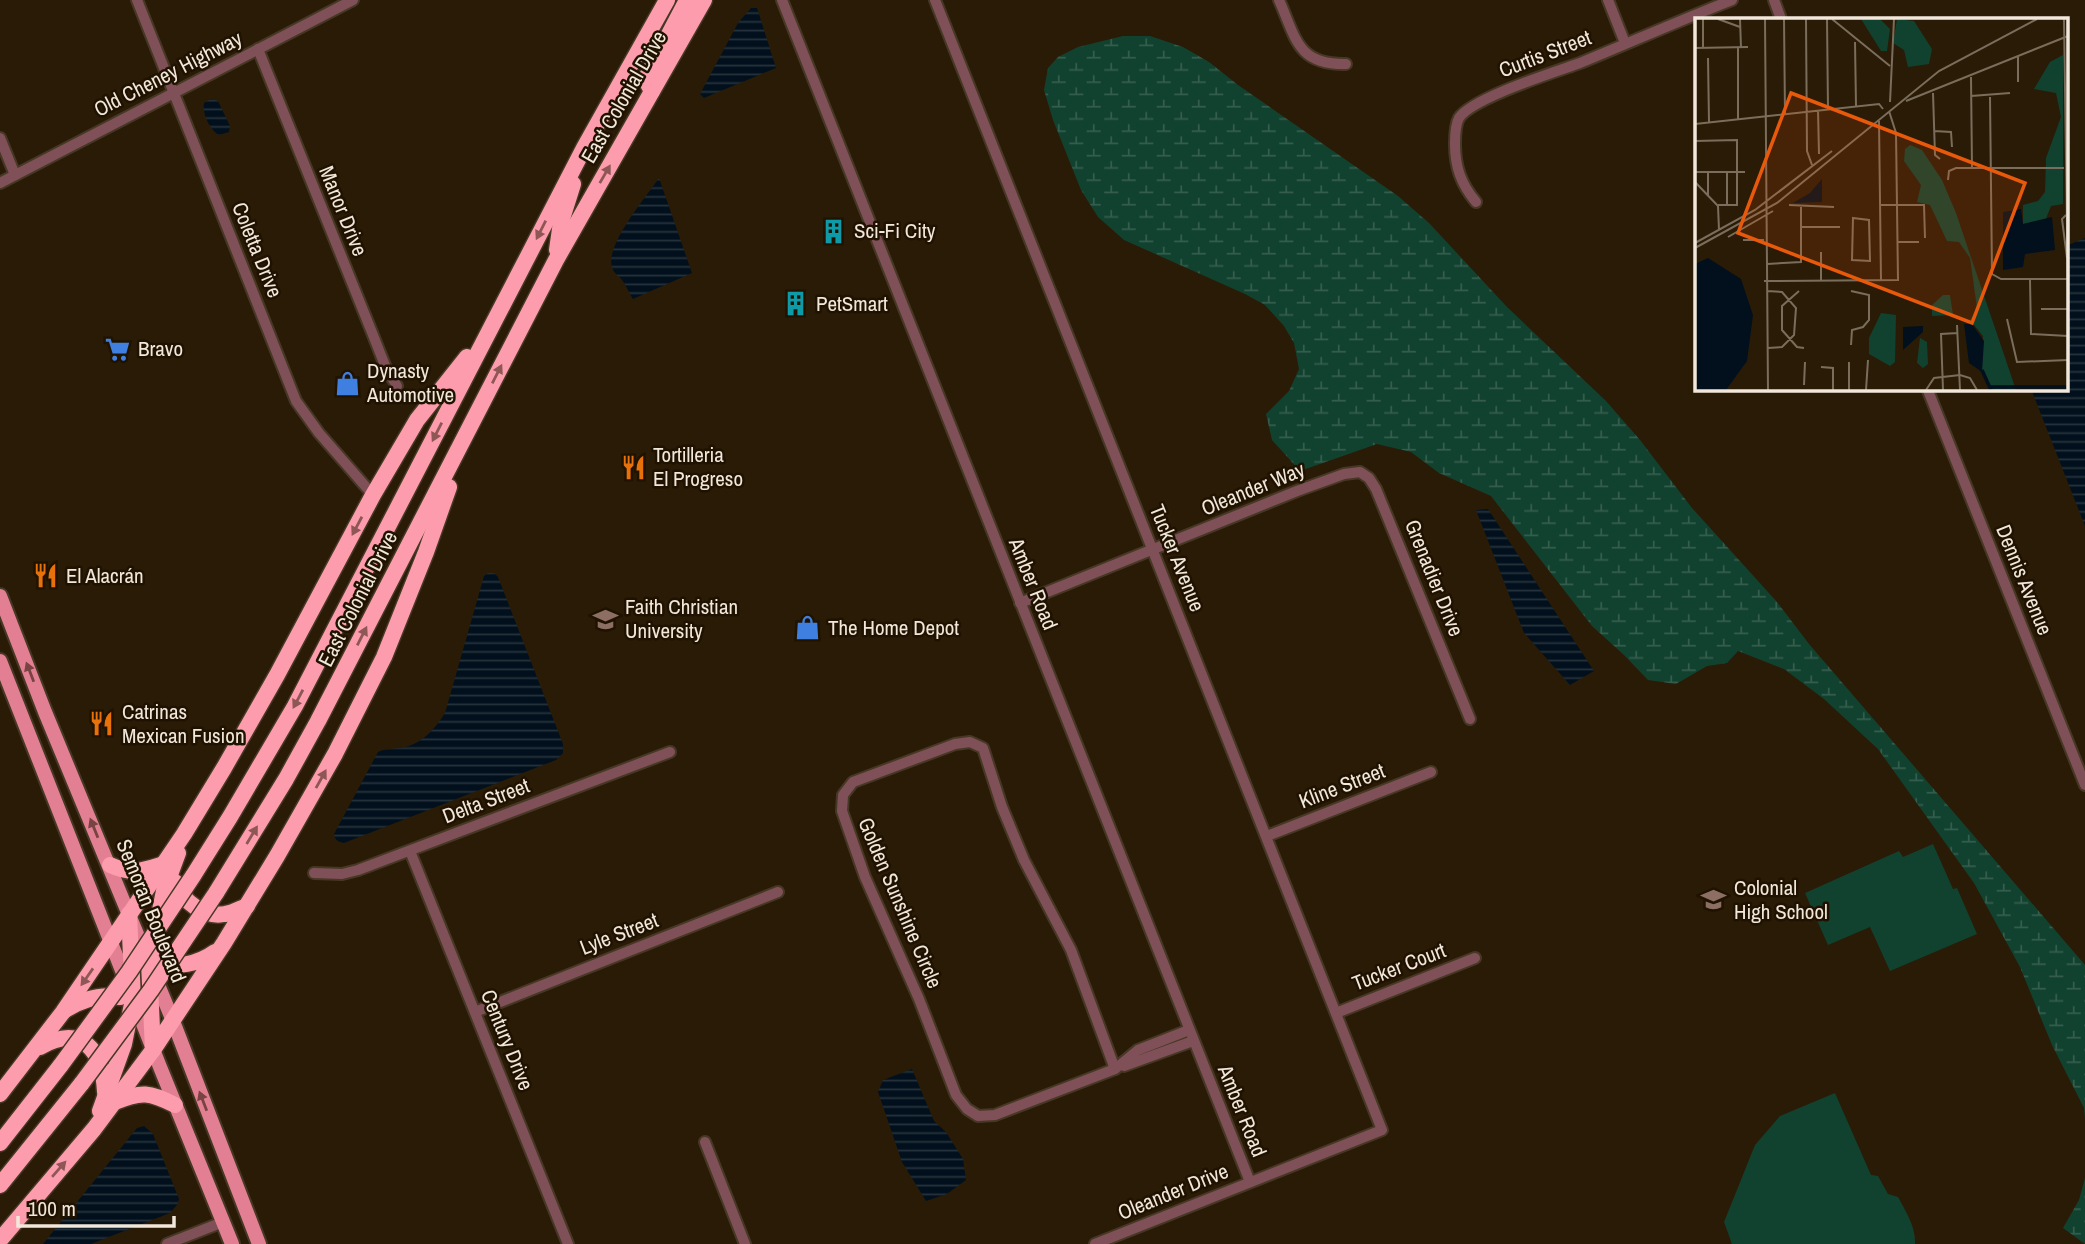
<svg xmlns="http://www.w3.org/2000/svg" width="2085" height="1244" font-family="'Archivo Narrow',sans-serif">
<style>
.wetland{fill:url(#wetland-marsh)}
.pitch{fill:#11422f}
.water{fill:url(#water-rules)}
.lines{fill:none;stroke-linecap:round;stroke-linejoin:round}
.minor-casing{stroke:#463824;stroke-width:14}
.major-casing{stroke:#463824;stroke-width:18}
.highway-casing{stroke:#463824;stroke-width:19}
.minor{stroke:#805058;stroke-width:10}
.major{stroke:#e37f92;stroke-width:14}
.highway{stroke:#fd9cad;stroke-width:16}
.highway-bridge-casing{stroke:#463824;stroke-width:19;stroke-linecap:butt}
.highway-bridge{stroke:#fd9cad;stroke-width:16}
.oneway{fill:#8e5756}
.oneway2{fill:#784342}
.labels{text-anchor:middle;stroke-width:5;stroke-linejoin:round;paint-order:stroke}
.street-label{font-size:21px;fill:#f1e7da;stroke:#201200}
.poi-label{font-size:21px;fill:#f1e7da;stroke:#201200;text-anchor:start}
.inset-river{fill:none;stroke:#01101c;stroke-width:3.5}
.inset-road{fill:none;stroke:#7a6d5b;stroke-width:2}
.view{fill:#e8590c;fill-opacity:0.15;stroke:#e8590c;stroke-width:3.5}
.inset-edge{fill:none;stroke:#f1e7da;stroke-width:3.5}
</style>
<defs>
<pattern id="wetland-marsh" width="20" height="14" patternUnits="userSpaceOnUse" patternTransform="scale(1.75)"><rect width="20" height="14" fill="#11422f"/><path d="M1 5h8M5 5V1M11 12h8M15 12V8" fill="none" stroke="#345d4d"/></pattern>
<pattern id="water-rules" width="6" height="5" patternUnits="userSpaceOnUse" patternTransform="scale(1.75)"><rect width="6" height="5" fill="#01101c"/><path d="M0 2.5h6" fill="none" stroke="#26333c"/></pattern>
</defs>
<rect width="100%" height="100%" fill="#2a1b06"/>
<g class="wetland">
<path d="M 1123,36 L 1150,36 L 1183,47 L 1209,62 L 1238,85 L 1398,196 L 1429,223 L 1507,307 L 1606,401 L 1640,440 L 1692,508 L 1777,602 L 1809,644 L 2085,965 L 2085,1118 L 2084,1108 L 2052,1045 L 2020,967 L 1974,883 L 1878,749 L 1824,699 L 1784,669 L 1738,651 L 1727,663 L 1707,666 L 1676,684 L 1648,680 L 1624,655 L 1592,626 L 1491,496 L 1439,473 L 1411,452 L 1377,444 L 1300,471 L 1272,440 L 1266,414 L 1289,391 L 1299,369 L 1294,343 L 1284,326 L 1265,305 L 1245,294 L 1124,240 L 1098,217 L 1081,190 L 1053,120 L 1044,90 L 1048,68 L 1058,57 L 1078,47 Z"/>
<path d="M 2085,1178 L 2085,1244 L 2063,1228 L 2079,1200 Z"/>
</g>
<g class="pitch">
<path d="M 1933,844 L 1953,889 L 1957,888 L 1977,934 L 1890,971 L 1870,927 L 1828,945 L 1805,893 L 1899,851 L 1903,857 Z"/>
<path d="M 1835,1093 L 1871,1175 L 1878,1176 L 1888,1194 L 1898,1197 C 1906,1212 1916,1227 1915,1244 L 1732,1244 L 1724,1222 L 1755,1145 L 1780,1116 Z"/>
</g>
<g class="water">
<path d="M 751,8 L 757,8 L 776,68 L 704,98 L 700,94 L 738,23 Z"/>
<path d="M 211,99 L 218,101 L 230,126 L 229,132 L 219,135 C 210,130 202,114 204,103 Z"/>
<path d="M 659,178 L 692,273 L 633,299 C 629,293 626,285 622,280 C 618,275 614,274 612,267 C 605,245 646,197 659,178 Z"/>
<path d="M 2085,238 L 2085,526 L 2031,389 L 2066,388 L 2066,246 Z"/>
<path d="M 1488,509 L 1594,671 L 1570,685 L 1524,633 L 1476,510 Z"/>
<path d="M 488,573 L 494,573 L 498,577 L 563,744 L 563,753 L 556,760 L 344,843 C 338,842 335,840 334,834 L 378,752 C 386,748 393,749 401,748 C 421,745 435,729 445,713 L 484,576 Z"/>
<path d="M 912,1069 L 934,1121 L 946,1132 L 963,1159 L 966,1180 L 947,1194 L 926,1201 L 902,1162 L 878,1092 L 883,1080 Z"/>
<path d="M 144,1126 L 153,1134 L 179,1199 L 177,1205 L 170,1213 L 91,1244 L 43,1244 L 137,1128 Z"/>
</g>
<g class="lines">
<defs>
<g id="minor">
<path d="M 137,0 L 296,401 L 319,433 L 373,495"/>
<path d="M 782,0 L 1250,1182"/>
<path d="M 935,0 L 1382,1130 L 1095,1244"/>
<path d="M 1279,0 C 1296,38 1297,65 1346,64"/>
<path d="M 1608,0 L 1625,43"/>
<path d="M 1774,0 L 1781,19"/>
<path d="M 258,49 L 373,335 L 386,368 L 397,386"/>
<path d="M 0,138 L 15,175"/>
<path d="M 0,183 L 353,0"/>
<path d="M 1476,202 C 1461,184 1455,167 1455,144 C 1455,136 1455,125 1459,118 C 1472,98 1555,72 1580,63 C 1631,42 1681,20 1732,0"/>
<path d="M 1927,388 L 2085,785"/>
<path d="M 1020,603 L 1297,491 L 1344,474 L 1360,472 L 1369,478 L 1376,489 L 1470,719"/>
<path d="M 970,742 L 983,748 L 1002,807 L 1024,860 L 1071,950 L 1115,1069 L 995,1115 L 978,1116 L 967,1109 L 956,1095 L 919,999 L 865,877 L 842,811 L 843,795 L 853,782 L 955,744 Z"/>
<path d="M 1267,836 L 1431,772"/>
<path d="M 410,851 L 568,1244"/>
<path d="M 314,873 L 342,874 L 358,870 L 670,752"/>
<path d="M 475,1012 L 778,892"/>
<path d="M 1336,1013 L 1475,958"/>
<path d="M 1124,1066 L 1193,1041"/>
<path d="M 1115,1069 L 1138,1050 L 1189,1030"/>
<path d="M 705,1142 L 745,1244"/>
<path d="M 167,1244 L 223,1222"/>
</g>
<g id="major">
<path d="M 0,596 L 45,712 L 173,1021 L 259,1244"/>
<path d="M 0,661 L 160,1067 L 232,1244"/>
</g>
<g id="highway">
<path d="M 652,91 L 647,82 L 647,76 L 687,0"/>
<path d="M 557,250 L 561,222 L 573,184"/>
<path d="M 110,865 C 132,875 142,871 164,864"/>
<path d="M 193,876 L 230,817 L 295,706 L 584,148 L 667,0"/>
<path d="M 175,882 C 182,901 204,918 225,914 C 233,913 241,908 247,906"/>
<path d="M 216,893 L 286,779 L 318,721 L 556,260 L 704,0"/>
<path d="M 156,964 C 178,967 197,965 215,952"/>
<path d="M 65,1010 C 82,999 100,994 120,997"/>
<path d="M 40,1047 C 82,1023 103,1051 105,1092"/>
<path d="M 153,1050 L 149,963 L 164,891 L 178,853"/>
<path d="M 0,1094 L 63,1012 L 184,834 L 224,768 L 277,675 L 373,495 L 417,420 L 467,357"/>
<path d="M 115,1102 C 141,1091 150,1092 175,1105"/>
<path d="M 100,1111 L 124,1044 L 133,999 L 129,914"/>
<path d="M 0,1143 L 61,1065"/>
<path d="M 0,1185 L 82,1083"/>
<path d="M 0,1240 L 94,1129 L 153,1050 L 224,943 L 277,856 L 335,754 L 384,657 L 426,552 L 449,487"/>
</g>
</defs>
<use href="#minor" class="minor-casing"/>
<use href="#major" class="major-casing"/>
<use href="#highway" class="highway-casing"/>
<use href="#minor" class="minor"/>
<use href="#major" class="major"/>
<use href="#highway" class="highway"/>
<defs>
<g id="highway-bridge">
<path d="M 61,1065 L 129,972 L 193,876"/>
<path d="M 82,1083 L 151,990 L 216,893"/>
</g>
</defs>
<use href="#highway-bridge" class="highway-bridge-casing"/>
<use href="#highway-bridge" class="highway-bridge"/>
</g>
<defs><path id="oneway-solid" d="M-6-.8H1V-3.2L6.5 0L1 3.2V.8H-6Z" transform="scale(1.75)"/></defs>
<g class="oneway">
<use href="#oneway-solid" transform="translate(605 174) rotate(-60)"/>
<use href="#oneway-solid" transform="translate(541 230) rotate(117)"/>
<use href="#oneway-solid" transform="translate(497 374) rotate(-63)"/>
<use href="#oneway-solid" transform="translate(437 432) rotate(117)"/>
<use href="#oneway-solid" transform="translate(357 526) rotate(118)"/>
<use href="#oneway-solid" transform="translate(362 636) rotate(-63)"/>
<use href="#oneway-solid" transform="translate(298 699) rotate(118)"/>
<use href="#oneway-solid" transform="translate(321 779) rotate(-61)"/>
<use href="#oneway-solid" transform="translate(252 835) rotate(-59)"/>
<use href="#oneway-solid" transform="translate(87 977) rotate(125)"/>
<use href="#oneway-solid" transform="translate(59 1169) rotate(-49)"/>
</g>
<g class="oneway2">
<use href="#oneway-solid" transform="translate(30 672) rotate(-111)"/>
<use href="#oneway-solid" transform="translate(94 828) rotate(-112)"/>
<use href="#oneway-solid" transform="translate(203 1101) rotate(-111)"/>
</g>
<defs>
<symbol id="building-bare" viewBox="-9 -9 18 18"><path d="M-4-6H4V6H1V3H-1V6H-4ZM-2.5-4.3h1.7v1.8h-1.7ZM.8-4.3h1.7v1.8H.8ZM-2.5-1h1.7V.8h-1.7ZM.8-1h1.7V.8H.8Z" fill="#0f9aa8" stroke="#201200" stroke-width="2.5" paint-order="stroke"/></symbol>
<symbol id="supermarket-bare" viewBox="-9 -9 18 18"><path d="M-6-5.5h2.5l.6 2H6L4.5 2H-2.5L-4.4-4H-6ZM-1.5 3.2a1.3 1.3 0 1 0 .1 0ZM3 3.2a1.3 1.3 0 1 0 .1 0Z" fill="#3f7fe0" stroke="#201200" stroke-width="2.5" paint-order="stroke"/></symbol>
<symbol id="shop-bare" viewBox="-9 -9 18 18"><path d="M-5-2.5h2.3a2.7 3.5 0 0 1 5.4 0H5L5.5 6h-11ZM-1.5-2.5h3a1.5 2.3 0 0 0-3 0Z" fill="#3f7fe0" stroke="#201200" stroke-width="2.5" paint-order="stroke"/></symbol>
<symbol id="restaurant-bare" viewBox="-9 -9 18 18"><path d="M-5-6h1v4h1v-4h1v4h1v-4h1v5L-1.5 .5V6h-2V.5L-5-1ZM5-6V6H3V1.5H1.5Q1.5-4 5-6Z" fill="#e8710a" stroke="#201200" stroke-width="2.5" paint-order="stroke"/></symbol>
<symbol id="university-bare" viewBox="-9 -9 18 18"><path d="M0-5L7-2L0 1L-7-2ZM-4 1L0 2.5L4 1V4Q0 6-4 4Z" fill="#8d6e63" stroke="#201200" stroke-width="2.5" paint-order="stroke"/></symbol>
<symbol id="school-bare" viewBox="-9 -9 18 18"><path d="M0-5L7-2L0 1L-7-2ZM-4 1L0 2.5L4 1V4Q0 6-4 4Z" fill="#8d6e63" stroke="#201200" stroke-width="2.5" paint-order="stroke"/></symbol>
</defs>
<g fill-rule="evenodd">
<use href="#building-bare" x="816" y="214" width="35" height="35"/>
<use href="#building-bare" x="778" y="286" width="35" height="35"/>
<use href="#supermarket-bare" x="100" y="332" width="35" height="35"/>
<use href="#shop-bare" x="330" y="366" width="35" height="35"/>
<use href="#restaurant-bare" x="616" y="450" width="35" height="35"/>
<use href="#restaurant-bare" x="28" y="558" width="35" height="35"/>
<use href="#university-bare" x="588" y="602" width="35" height="35"/>
<use href="#shop-bare" x="790" y="610" width="35" height="35"/>
<use href="#restaurant-bare" x="84" y="706" width="35" height="35"/>
<use href="#school-bare" x="1696" y="882" width="35" height="35"/>
</g>
<g class="labels">
<g class="street-label">
<text transform="translate(1545 54) rotate(-21)" y="7">Curtis Street</text>
<text transform="translate(168 74) rotate(-27)" y="7">Old Cheney Highway</text>
<text transform="translate(624 97) rotate(-60)" y="7">East Colonial Drive</text>
<text transform="translate(343 211) rotate(68)" y="7">Manor Drive</text>
<text transform="translate(257 250) rotate(68)" y="7">Coletta Drive</text>
<text transform="translate(1253 489) rotate(-22)" y="7">Oleander Way</text>
<text transform="translate(1177 558) rotate(68)" y="7">Tucker Avenue</text>
<text transform="translate(1434 578) rotate(68)" y="7">Grenadier Drive</text>
<text transform="translate(2024 580) rotate(68)" y="7">Dennis Avenue</text>
<text transform="translate(1033 584) rotate(68)" y="7">Amber Road</text>
<text transform="translate(358 599) rotate(-63)" y="7">East Colonial Drive</text>
<text transform="translate(1342 786) rotate(-21)" y="7">Kline Street</text>
<text transform="translate(486 801) rotate(-21)" y="7">Delta Street</text>
<text transform="translate(900 903) rotate(67)" y="7">Golden Sunshine Circle</text>
<text transform="translate(151 911) rotate(68)" y="7">Semoran Boulevard</text>
<text transform="translate(619 934) rotate(-21)" y="7">Lyle Street</text>
<text transform="translate(1399 967) rotate(-21)" y="7">Tucker Court</text>
<text transform="translate(507 1040) rotate(68)" y="7">Century Drive</text>
<text transform="translate(1242 1111) rotate(68)" y="7">Amber Road</text>
<text transform="translate(1173 1192) rotate(-22)" y="7">Oleander Drive</text>
</g>
<g class="poi-label">
<text x="854" y="238">Sci-Fi City</text>
<text x="816" y="311">PetSmart</text>
<text x="138" y="356">Bravo</text>
<text x="367" y="378">Dynasty<tspan x="367" dy="24">Automotive</tspan></text>
<text x="653" y="462">Tortilleria<tspan x="653" dy="24">El Progreso</tspan></text>
<text x="66" y="583">El Alacrán</text>
<text x="625" y="614">Faith Christian<tspan x="625" dy="24">University</tspan></text>
<text x="828" y="635">The Home Depot</text>
<text x="122" y="719">Catrinas<tspan x="122" dy="24">Mexican Fusion</tspan></text>
<text x="1734" y="895">Colonial<tspan x="1734" dy="24">High School</tspan></text>
</g>
</g>
<g transform="translate(1695 18)">
<rect width="373" height="373" fill="#2a1b06"/>
<path d="M 166,1 L 185,1 L 195,11 L 192,33 L 186,33 ZM 202,1 L 219,3 L 237,31 L 234,46 L 213,49 L 209,32 L 198,25 ZM 368,37 L 368,186 L 356,188 L 350,203 L 328,206 L 328,187 L 343,183 L 350,174 L 351,140 L 366,99 L 361,75 L 339,71 L 355,44 ZM 215,127 L 227,132 L 247,162 L 261,195 L 321,372 L 294,372 L 286,349 L 288,318 L 275,302 L 282,290 L 275,240 L 264,224 L 252,223 L 235,187 L 222,184 L 226,167 L 209,143 L 210,131 ZM 186,295 L 201,297 L 200,344 L 195,348 L 174,336 L 174,320 Z" fill="#11422f"/>
<path d="M 248,277 L 255,277 L 258,297 L 237,298 L 237,287 ZM 225,320 L 232,324 L 233,346 L 228,350 L 222,345 Z" fill="#11422f"/>
<path d="M 127,161 L 127,184 L 98,185 L 115,175 ZM 326,191 L 328,206 L 357,199 L 360,232 L 330,236 L 328,249 L 308,252 L 308,194 ZM 13,240 L 46,261 L 58,297 L 52,343 L 31,372 L 0,372 L 0,246 ZM 277,306 L 289,323 L 287,354 L 274,345 L 269,306 ZM 228,308 L 228,314 L 208,332 L 208,309 Z" fill="#01101c"/>
<path class="inset-river" d="M 287,352 L 296,372M 296,369 L 373,369"/>
<path class="inset-road" d="M 8,1 L 8,30M 23,1 L 45,9M 45,1 L 46,30M 70,1 L 73,372M 89,1 L 90,96M 111,1 L 112,133 L 117,147M 132,1 L 133,91M 137,1 L 195,48M 369,1 L 373,276M 160,24 L 161,88M 0,30 L 53,29M 43,30 L 43,101M 323,39 L 323,64M 13,40 L 14,104M 276,59 L 277,150M 238,75 L 240,137 L 245,141M 276,78 L 315,75M 295,79 L 297,256 L 306,261 L 373,261M 211,83 L 373,18M 195,84 L 199,1M 123,92 L 124,136M 184,103 L 186,262M 0,106 L 184,86 L 188,91M 239,113 L 256,114 L 257,129M 0,123 L 42,122 L 42,187 L 23,187M 0,154 L 50,154M 32,154 L 32,187M 13,155 L 13,177M 253,162 L 254,153 L 261,150 L 369,150M 0,164 L 23,188 L 24,212M 94,187 L 139,189M 185,187 L 229,187 L 230,220M 371,197 L 367,201 L 372,240M 158,200 L 174,202 L 175,243 L 157,242 ZM 106,209 L 145,209M 33,219 L 78,193M 48,222 L 69,222M 202,224 L 224,224M 0,225 L 60,192 L 137,133M 0,230 L 82,185 L 244,53 L 342,1M 126,234 L 126,263M 72,246 L 106,244 L 106,189M 335,262 L 336,316 L 373,318M 69,263 L 203,262 L 201,115 L 194,93M 72,273 L 87,274 L 101,290 L 99,317 L 87,329 L 73,330M 104,273 L 87,288 L 87,312 L 102,329 L 109,330M 156,273 L 174,277 L 174,302 L 168,309 L 157,312 L 156,327M 346,291 L 373,291M 312,301 L 322,344 L 373,342M 262,307 L 265,372M 154,344 L 154,372M 126,349 L 138,350 L 138,372M 109,367 L 110,344M 171,372 L 173,342M 231,372 L 239,360 L 265,357 L 275,360 L 282,372M 248,372 L 246,316 L 263,315"/>
<path class="view" d="M 96,75 L 330,165 L 277,305 L 43,215 Z"/>
<rect width="373" height="373" class="inset-edge"/>
</g>
<path d="M18 1216v10h156v-10" fill="none" stroke="#f1e7da" stroke-width="3.5"/>
<text x="28" y="1216" font-size="21" fill="#f1e7da" stroke="#201200" stroke-width="5" paint-order="stroke">100 m</text>
</svg>
